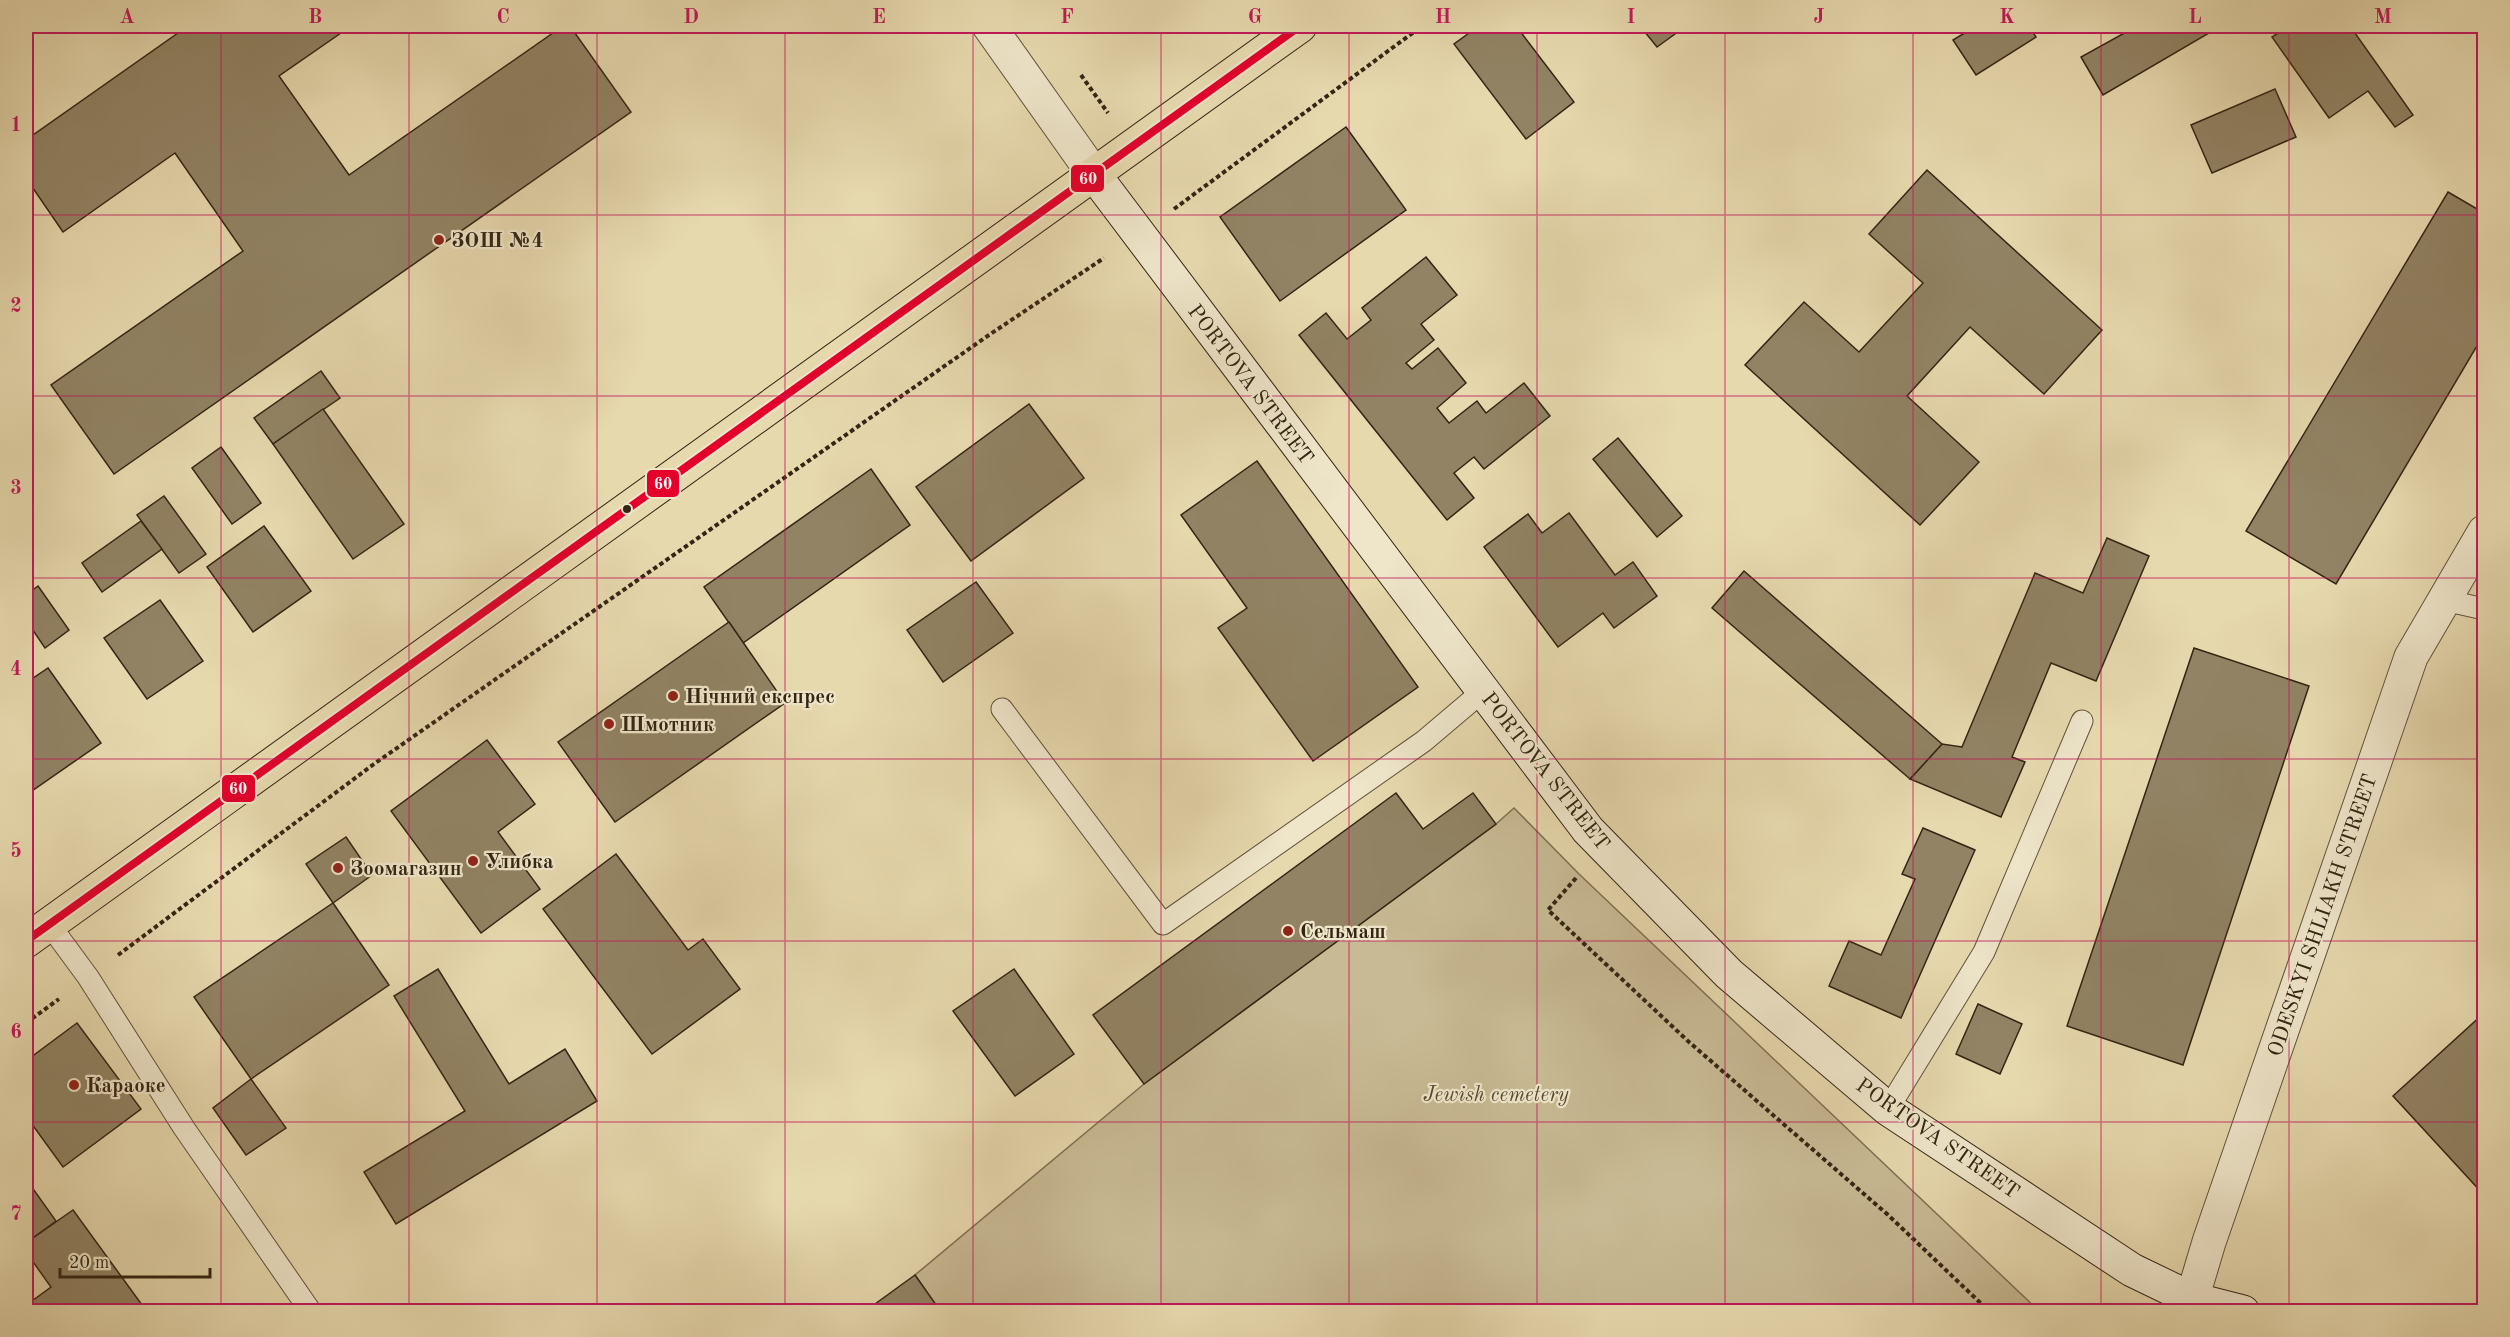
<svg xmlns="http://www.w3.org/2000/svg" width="2510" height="1337" font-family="'Old Standard TT',serif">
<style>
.green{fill:#c8ba94;stroke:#7e7054;stroke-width:1.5}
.building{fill:#918364;stroke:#332513;stroke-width:1.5}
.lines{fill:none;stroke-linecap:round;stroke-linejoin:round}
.service-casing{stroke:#60523a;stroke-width:23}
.minor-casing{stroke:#60523a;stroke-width:35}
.secondary-casing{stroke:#332513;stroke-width:35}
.primary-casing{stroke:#332513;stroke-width:35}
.path{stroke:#332513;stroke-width:4;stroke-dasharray:4.5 3;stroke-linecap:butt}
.service{stroke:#efe6ca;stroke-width:21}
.minor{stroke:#efe6ca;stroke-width:33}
.secondary{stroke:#efe6ca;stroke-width:33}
.primary{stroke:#e7d9ae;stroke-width:33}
.bus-1-casing{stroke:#efe6ca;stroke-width:12}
.bus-1{stroke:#e4002b;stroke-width:8}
.grid{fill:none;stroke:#c2185b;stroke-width:1.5;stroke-opacity:0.55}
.poi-dot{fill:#8f2418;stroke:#efe6ca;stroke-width:2}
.bus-dot{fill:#332513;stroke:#efe6ca;stroke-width:2}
.labels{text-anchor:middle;stroke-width:4.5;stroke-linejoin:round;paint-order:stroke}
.poi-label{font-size:21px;font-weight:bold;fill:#332513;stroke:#efe6ca;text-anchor:start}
.street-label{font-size:21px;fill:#332513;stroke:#efe6ca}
.park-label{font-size:21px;font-style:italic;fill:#584a33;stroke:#efe6ca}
.line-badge{stroke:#efe6ca;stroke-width:2}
.badge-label{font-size:16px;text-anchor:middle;font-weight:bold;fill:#fff}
.neatline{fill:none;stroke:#c2185b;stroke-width:2}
.grid-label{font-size:20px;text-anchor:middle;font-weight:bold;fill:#c2185b}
</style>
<rect width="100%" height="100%" fill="#e7d9ae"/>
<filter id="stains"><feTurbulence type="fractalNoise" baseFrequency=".00333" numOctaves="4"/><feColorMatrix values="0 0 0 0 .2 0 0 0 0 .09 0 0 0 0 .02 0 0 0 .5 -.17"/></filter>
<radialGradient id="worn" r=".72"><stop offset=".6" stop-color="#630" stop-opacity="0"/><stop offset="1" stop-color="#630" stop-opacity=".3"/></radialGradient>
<path class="green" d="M 1514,808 L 1579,874 L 2039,1311 L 941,1312 L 915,1275 L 1144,1084 L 1496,824 Z"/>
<g class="building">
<path d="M 188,26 L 351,26 L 279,76 L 349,175 L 563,26 L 570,26 L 631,112 L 114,474 L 51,385 L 243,251 L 175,153 L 63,232 L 26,178 L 26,140 Z"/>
<path d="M 1479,26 L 1516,26 L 1574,102 L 1526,139 L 1454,44 Z"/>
<path d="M 1640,26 L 1686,26 L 1657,47 Z"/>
<path d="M 1976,26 L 2029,26 L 2036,37 L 1976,75 L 1953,40 Z"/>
<path d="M 2137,26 L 2221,26 L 2103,95 L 2081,57 Z"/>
<path d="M 2289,26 L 2350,26 L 2413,115 L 2395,127 L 2368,91 L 2329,118 L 2272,37 Z"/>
<path d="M 2275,89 L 2296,137 L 2212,173 L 2191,125 Z"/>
<path d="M 1346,127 L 1406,210 L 1280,301 L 1220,217 Z"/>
<path d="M 1927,170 L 2102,330 L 2044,394 L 1970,327 L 1907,396 L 1979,462 L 1920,525 L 1745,365 L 1804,302 L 1859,352 L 1923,283 L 1869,234 Z"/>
<path d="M 2448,192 L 2484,213 L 2484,334 L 2336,584 L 2246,531 Z"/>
<path d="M 1426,257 L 1457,295 L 1421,324 L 1434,340 L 1406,363 L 1412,369 L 1438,348 L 1466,383 L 1437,408 L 1449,423 L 1477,401 L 1486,413 L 1524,383 L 1550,416 L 1484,469 L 1474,457 L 1454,473 L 1474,498 L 1447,520 L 1299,335 L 1326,313 L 1347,339 L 1371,320 L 1362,308 Z"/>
<path d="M 321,371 L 340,398 L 273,444 L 254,418 Z"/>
<path d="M 1029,404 L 1084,478 L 971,561 L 916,487 Z"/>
<path d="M 323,409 L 404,524 L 353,559 L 273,444 Z"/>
<path d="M 1618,438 L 1682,516 L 1657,537 L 1593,459 Z"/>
<path d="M 221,447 L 261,503 L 232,524 L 192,468 Z"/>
<path d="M 1257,461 L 1418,687 L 1313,761 L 1218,628 L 1247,608 L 1181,515 Z"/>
<path d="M 871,469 L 910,525 L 743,643 L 704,587 Z"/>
<path d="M 164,496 L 206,554 L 179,573 L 137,515 Z"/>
<path d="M 1569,513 L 1615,575 L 1633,562 L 1657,596 L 1614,628 L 1603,613 L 1558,647 L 1484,547 L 1528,514 L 1542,533 Z"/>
<path d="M 141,521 L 162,549 L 102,592 L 82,563 Z"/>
<path d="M 264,526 L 311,591 L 253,632 L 207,567 Z"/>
<path d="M 2107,538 L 2149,556 L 2096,681 L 2051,663 L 2012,757 L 2025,762 L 2001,817 L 1910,779 L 1942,744 L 1962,747 L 2035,573 L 2083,593 Z"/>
<path d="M 1744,571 L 1942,744 L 1910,779 L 1712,608 Z"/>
<path d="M 976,582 L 1013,633 L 943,682 L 907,630 Z"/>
<path d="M 38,586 L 69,630 L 45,648 L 26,620 L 26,595 Z"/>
<path d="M 160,600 L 203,661 L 147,699 L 104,638 Z"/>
<path d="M 729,622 L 785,703 L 615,822 L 558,742 Z"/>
<path d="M 2194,648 L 2309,686 L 2183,1065 L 2067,1026 Z"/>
<path d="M 48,668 L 101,743 L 26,795 L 26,683 Z"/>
<path d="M 487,740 L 535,804 L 498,832 L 540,889 L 481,933 L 391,811 Z"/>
<path d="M 1396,793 L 1423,829 L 1473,793 L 1496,824 L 1144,1084 L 1093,1015 Z"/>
<path d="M 1923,828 L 1975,850 L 1901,1018 L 1829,986 L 1849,941 L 1881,955 L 1915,879 L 1902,874 Z"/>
<path d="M 346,837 L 372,875 L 333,903 L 306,864 Z"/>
<path d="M 616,854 L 688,950 L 703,939 L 740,989 L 652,1054 L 543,909 Z"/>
<path d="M 333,903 L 389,985 L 251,1079 L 194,997 Z"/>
<path d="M 438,969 L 509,1084 L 565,1049 L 597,1101 L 396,1224 L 364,1172 L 465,1111 L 394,996 Z"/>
<path d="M 1014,969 L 1074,1054 L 1015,1096 L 953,1011 Z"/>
<path d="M 1978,1004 L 2022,1024 L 2000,1074 L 1956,1054 Z"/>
<path d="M 2484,1013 L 2484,1195 L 2393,1096 Z"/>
<path d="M 77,1023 L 141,1109 L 63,1167 L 26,1116 L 26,1061 Z"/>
<path d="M 251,1079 L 286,1128 L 246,1155 L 213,1108 Z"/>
<path d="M 26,1179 L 56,1221 L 26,1243 Z"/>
<path d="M 73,1210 L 142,1305 L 134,1312 L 34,1312 L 28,1304 L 51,1287 L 26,1252 L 26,1243 Z"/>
<path d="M 915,1275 L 941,1312 L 864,1312 Z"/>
</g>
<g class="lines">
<defs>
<g id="service">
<path d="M 2444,600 L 2484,609"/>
<path d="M 1002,709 L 1163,924 L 1424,741 L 1483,691"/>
<path d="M 49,924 L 88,977 L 184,1128 L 311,1312"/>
<path d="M 1888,1109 L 1984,952 L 2082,721"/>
</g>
<g id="minor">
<path d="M 989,26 L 1093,173"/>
<path d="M 2192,1299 L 2209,1242 L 2411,657 L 2484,532"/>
</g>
<path id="secondary" d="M 1093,173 L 1588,830 L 1729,974 L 1888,1109 L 2132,1270 L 2192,1299 L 2243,1312"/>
<path id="primary" d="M 26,941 L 1300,26"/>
</defs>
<use href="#service" class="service-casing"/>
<use href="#minor" class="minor-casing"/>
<use href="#secondary" class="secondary-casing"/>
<use href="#primary" class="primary-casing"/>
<g class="path">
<path d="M 1081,75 L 1108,113"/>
<path d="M 1174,209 L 1422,26"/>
<path d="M 1576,878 L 1548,910 L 1689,1042 L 1887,1214 L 1990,1312"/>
<path d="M 118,955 L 374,764 L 989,335 L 1104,258"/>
<path d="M 26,1023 L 59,999"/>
</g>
<use href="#service" class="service"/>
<use href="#minor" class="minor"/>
<use href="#secondary" class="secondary"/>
<use href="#primary" class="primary"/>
<defs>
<path id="bus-1" d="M 26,941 L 1300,26"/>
</defs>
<use href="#bus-1" class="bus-1-casing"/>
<use href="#bus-1" class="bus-1"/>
</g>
<path class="grid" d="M 221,26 L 221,1312M 409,26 L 409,1312M 597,26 L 597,1312M 785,26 L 785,1312M 973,26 L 973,1312M 1161,26 L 1161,1312M 1349,26 L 1349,1312M 1537,26 L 1537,1312M 1725,26 L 1725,1312M 1913,26 L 1913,1312M 2101,26 L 2101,1312M 2289,26 L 2289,1312M 26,215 L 2484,215M 26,396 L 2484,396M 26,578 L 2484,578M 26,759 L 2484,759M 26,941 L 2484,941M 26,1122 L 2484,1122"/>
<g class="poi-dot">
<circle cx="439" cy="240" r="6"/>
<circle cx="673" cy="696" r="6"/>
<circle cx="609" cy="724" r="6"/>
<circle cx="473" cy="861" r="6"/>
<circle cx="338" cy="868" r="6"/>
<circle cx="1288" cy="931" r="6"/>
<circle cx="74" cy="1085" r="6"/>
</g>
<circle class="bus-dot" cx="627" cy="509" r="5"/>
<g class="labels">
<g class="poi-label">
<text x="451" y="247">ЗОШ №4</text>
<text x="685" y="703">Нічний експрес</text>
<text x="621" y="731">Шмотник</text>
<text x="485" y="868">Улибка</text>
<text x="350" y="875">Зоомагазин</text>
<text x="1300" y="938">Сельмаш</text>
<text x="86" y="1092">Караоке</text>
</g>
<g class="street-label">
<text transform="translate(1251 384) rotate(53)" y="7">PORTOVA STREET</text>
<text transform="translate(1546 771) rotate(52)" y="7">PORTOVA STREET</text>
<text transform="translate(2322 915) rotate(-71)" y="7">ODESKYI SHLIAKH STREET</text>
<text transform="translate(1938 1138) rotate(35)" y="7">PORTOVA STREET</text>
</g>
<g class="park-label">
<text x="1496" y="1101">Jewish cemetery</text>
</g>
</g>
<g class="line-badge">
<rect x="1070" y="164" width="35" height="29" rx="6" fill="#e4002b"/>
<rect x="646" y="469" width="34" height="29" rx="6" fill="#e4002b"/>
<rect x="221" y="774" width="35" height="29" rx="6" fill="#e4002b"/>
</g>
<g class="badge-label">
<text x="1088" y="184">60</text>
<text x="663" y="489">60</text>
<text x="238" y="794">60</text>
</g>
<rect width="2510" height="1337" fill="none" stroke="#e7d9ae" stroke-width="66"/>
<path d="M60 1268v9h150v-9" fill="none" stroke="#332513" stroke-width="3"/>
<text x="69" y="1268" font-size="18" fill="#332513" stroke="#efe6ca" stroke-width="4.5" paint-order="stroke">20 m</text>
<rect x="33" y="33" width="2444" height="1271" class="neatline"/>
<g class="grid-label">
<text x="127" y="23">A</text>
<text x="315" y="23">B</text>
<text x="503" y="23">C</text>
<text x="691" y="23">D</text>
<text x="879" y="23">E</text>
<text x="1067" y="23">F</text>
<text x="1255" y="23">G</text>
<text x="1443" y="23">H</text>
<text x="1631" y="23">I</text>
<text x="1819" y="23">J</text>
<text x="2007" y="23">K</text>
<text x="2195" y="23">L</text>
<text x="2383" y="23">M</text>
<text x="16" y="131">1</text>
<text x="16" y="312">2</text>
<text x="16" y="494">3</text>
<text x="16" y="675">4</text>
<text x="16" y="857">5</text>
<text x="16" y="1038">6</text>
<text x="16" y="1220">7</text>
</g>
<rect width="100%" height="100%" filter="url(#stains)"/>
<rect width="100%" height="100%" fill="url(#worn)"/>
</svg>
